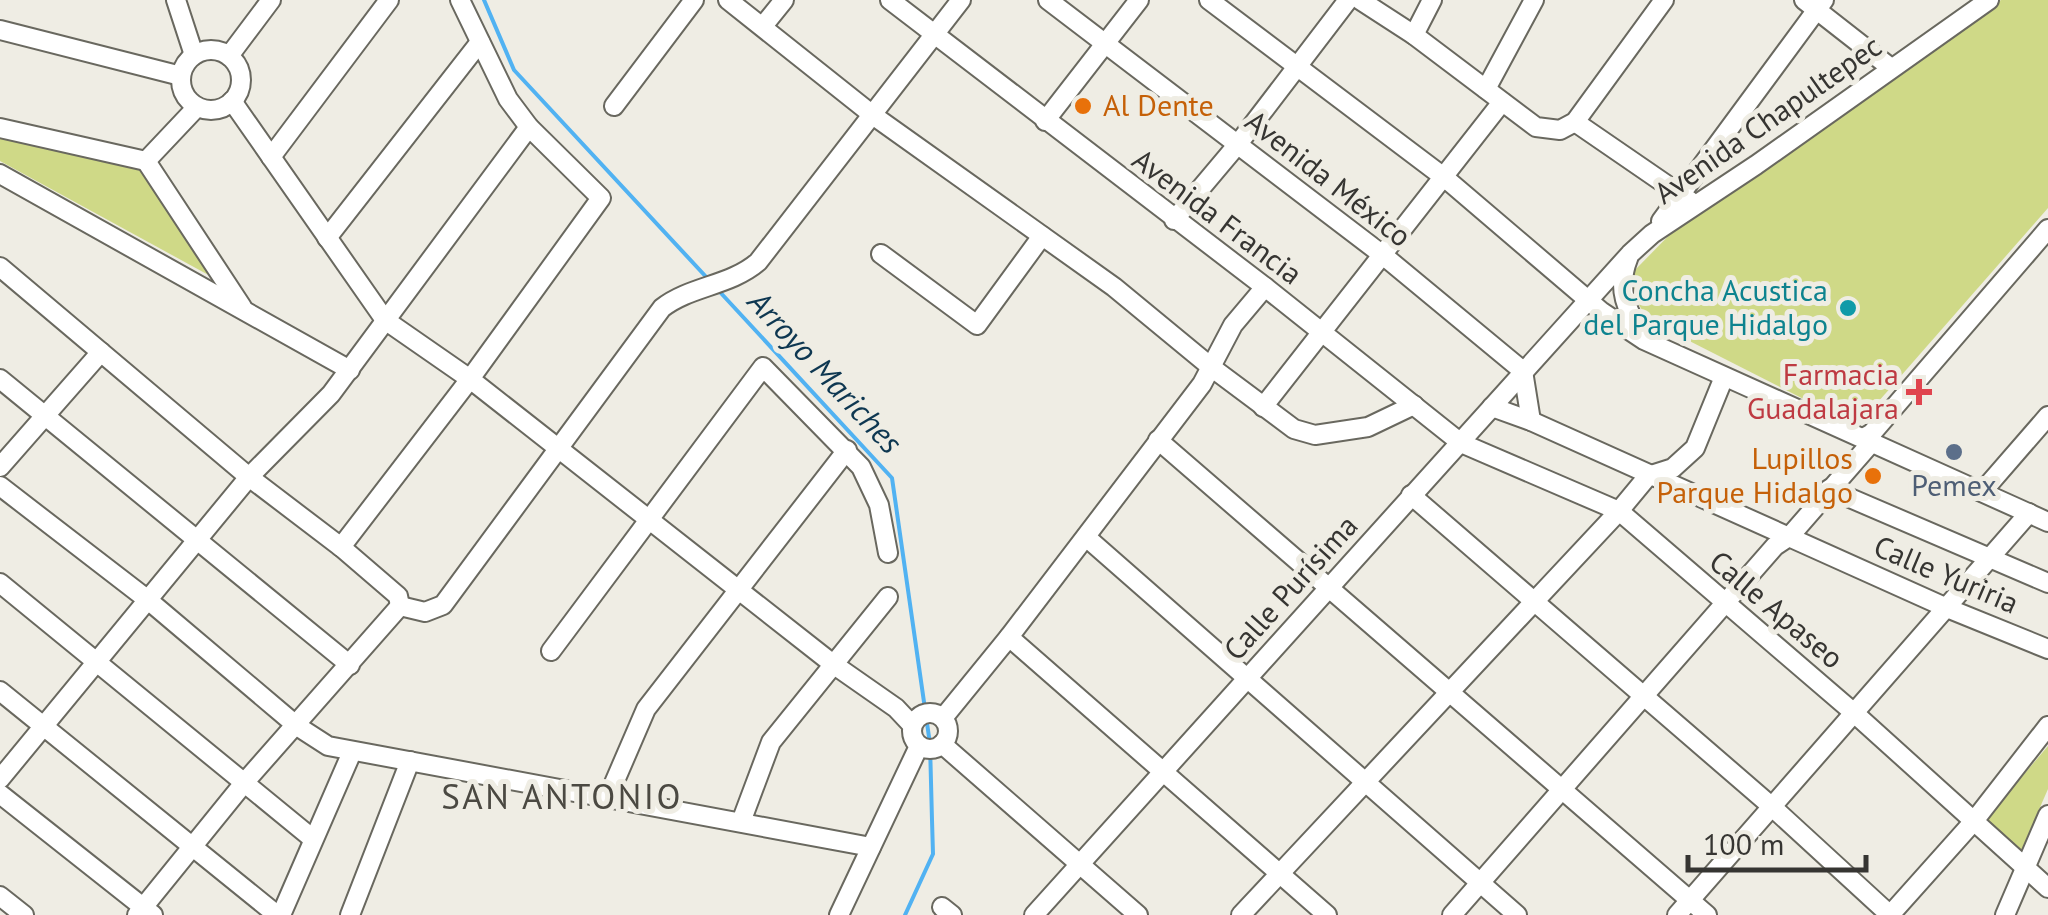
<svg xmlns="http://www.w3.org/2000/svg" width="2048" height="915" font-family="'PT Sans',sans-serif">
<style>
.green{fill:#cfd987}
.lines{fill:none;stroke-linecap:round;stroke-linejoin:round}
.stream{stroke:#51b2f2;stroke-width:4}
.minor-casing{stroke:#69685f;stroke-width:22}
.minor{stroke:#fff;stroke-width:18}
.food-dot{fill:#e8710a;stroke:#efede4;stroke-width:4}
.culture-dot{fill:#0f9aa8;stroke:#efede4;stroke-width:4}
.health-dot{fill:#e0444e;stroke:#efede4;stroke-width:4}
.service-dot{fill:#5c6f8a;stroke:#efede4;stroke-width:4}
.labels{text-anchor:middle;stroke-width:10;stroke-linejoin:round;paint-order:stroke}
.food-label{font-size:30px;fill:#c56008;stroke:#efede4;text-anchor:start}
.street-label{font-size:30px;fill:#363532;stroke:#efede4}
.culture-label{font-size:30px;fill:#0d838f;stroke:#efede4;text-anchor:end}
.health-label{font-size:30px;fill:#be3a42;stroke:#efede4;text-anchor:end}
.service-label{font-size:30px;fill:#4e5e75;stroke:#efede4}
.water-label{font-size:32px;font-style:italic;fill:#0e3751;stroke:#efede4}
.quarter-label{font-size:35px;letter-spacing:2.5px;fill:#4b4942;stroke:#efede4}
</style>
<rect width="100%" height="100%" fill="#efede4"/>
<g class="green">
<path d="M 2001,0 L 2048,0 L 2048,208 L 1857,426 L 1656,324 C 1636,308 1633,296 1634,271 L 1687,217 L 1756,165 Z"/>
<path d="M 0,129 L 136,156 L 214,278 L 0,161 Z"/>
<path d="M 2048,746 L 2048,789 L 2021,851 L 1986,819 Z"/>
</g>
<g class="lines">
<g class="stream">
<path d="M 484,0 L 514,70 L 709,280"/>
<path d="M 719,291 L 892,478 L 930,744 L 932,820 L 933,854 L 905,915"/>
</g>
<defs>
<g id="minor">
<path d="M 176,0 L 194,55"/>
<path d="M 728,0 L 874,116 L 1114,287 L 1211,367 L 1294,429 L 1315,435 L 1368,427 L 1414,405"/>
<path d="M 890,0 L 1265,287 L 1461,443 L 1619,511 L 1853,712 L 2048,888"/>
<path d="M 1048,0 L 1384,256 L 1523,371 L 1531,421"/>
<path d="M 1209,0 L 1445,178 L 1602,312 L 1644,340 L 2048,522"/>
<path d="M 1360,0 L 1414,35 L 1536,127 L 1560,130 L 1575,122 L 1664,0"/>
<path d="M 1804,0 L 1891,68"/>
<path d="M 763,26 L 784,0"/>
<path d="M 0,30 L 181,76"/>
<path d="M 1414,35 L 1432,0"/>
<circle cx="211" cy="80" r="30"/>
<path d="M 229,56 L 271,0"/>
<path d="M 1486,89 L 1534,0"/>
<path d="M 232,101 L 385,320 L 470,379 L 833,664 L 896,708 L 912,725"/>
<path d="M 614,106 L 694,0"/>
<path d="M 1045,121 L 1139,0"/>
<path d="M 1575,122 L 1690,201"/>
<path d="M 0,128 L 146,161"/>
<path d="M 271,157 L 389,0"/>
<path d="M 146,161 L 242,307"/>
<path d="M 146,161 L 197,107"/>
<path d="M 0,174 L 350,370"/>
<path d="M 1174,220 L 1238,144 L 1348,0"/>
<path d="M 1661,221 L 1824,0"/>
<path d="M 327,238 L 480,42"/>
<path d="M 881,254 L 977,325 L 1042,236"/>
<path d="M 1628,259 C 1616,289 1627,311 1643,337"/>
<path d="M 0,267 L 249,477 L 341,547 L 398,596 L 400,606"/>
<path d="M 0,379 L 350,665"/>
<path d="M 1263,407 L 1502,102"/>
<path d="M 1492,407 L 1531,421 L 1947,608 L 2048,649"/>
<path d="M 1863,438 L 1872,433 L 2048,229"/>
<path d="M 1158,440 L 1707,915"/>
<path d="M 0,467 L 101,352"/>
<path d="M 0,486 L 148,600 L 297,726 L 328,746 L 871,847"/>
<path d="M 1829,489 L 2048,583"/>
<path d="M 1982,492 L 2048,416"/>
<path d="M 1411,495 L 1770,805 L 1890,915"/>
<path d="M 1086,537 L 1517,915"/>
<path d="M 341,547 L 470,379 L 601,198 L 529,127 L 508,99 L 460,0"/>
<path d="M 0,583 L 313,839"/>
<path d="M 400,606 L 425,612 L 443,605 L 662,308 C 690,286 730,286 758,262 L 961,0"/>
<path d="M 1009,637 L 1327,915"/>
<path d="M 551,651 L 763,367 L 861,467 L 879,505 L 888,553"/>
<path d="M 0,691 L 277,915"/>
<circle cx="930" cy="731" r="18"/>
<path d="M 943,718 L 1009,637 L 1202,384 L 1233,325 L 1265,287"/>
<path d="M 942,744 L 1138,915"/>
<path d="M 0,779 L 249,477 L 331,394 L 529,127"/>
<path d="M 0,794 L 153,915"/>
<path d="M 608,797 L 646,709 L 847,450"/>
<path d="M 741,822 L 771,742 L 888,597"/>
<path d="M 0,896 L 24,915"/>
<path d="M 942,907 L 952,915"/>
<path d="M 137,915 L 244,783 L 400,606"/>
<path d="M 281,915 L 352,752"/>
<path d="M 350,915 L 410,761"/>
<path d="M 839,915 L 919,746"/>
<path d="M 1034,915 L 1630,254 L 1652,234 L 1756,165 L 1989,0"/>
<path d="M 1241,915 L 1619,511 L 1648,476 L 1673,468 L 1695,448 L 1724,377"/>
<path d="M 1452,915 L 1775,546 L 1790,536 L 1871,443 L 1872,433"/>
<path d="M 1677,915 L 2029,513"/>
<path d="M 1890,915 L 1974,821 L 2048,726"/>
<path d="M 2005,915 L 2048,815"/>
</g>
</defs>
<use href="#minor" class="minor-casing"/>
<use href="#minor" class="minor"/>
</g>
<g class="food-dot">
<circle cx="1083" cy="106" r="10"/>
<circle cx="1873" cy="476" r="10"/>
</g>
<circle class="culture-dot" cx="1848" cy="308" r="10"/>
<path class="health-dot" d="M1914 377h10v10h10v10h-10v10h-10v-10h-10v-10h10z"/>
<circle class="service-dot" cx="1954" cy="452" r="10"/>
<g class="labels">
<g class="food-label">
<text x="1103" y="116">Al Dente</text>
<text x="1853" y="469" text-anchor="end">Lupillos<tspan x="1853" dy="34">Parque Hidalgo</tspan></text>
</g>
<g class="street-label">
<text transform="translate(1768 120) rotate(-35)" y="10">Avenida Chapultepec</text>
<text transform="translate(1328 179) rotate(38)" y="10">Avenida México</text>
<text transform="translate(1217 217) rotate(37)" y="10">Avenida Francia</text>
<text transform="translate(1946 575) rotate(23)" y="10">Calle Yuriria</text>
<text transform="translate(1291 588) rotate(-48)" y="10">Calle Purísima</text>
<text transform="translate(1776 610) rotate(40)" y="10">Calle Apaseo</text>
</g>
<g class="culture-label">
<text x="1828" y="301">Concha Acustica<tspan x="1828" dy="34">del Parque Hidalgo</tspan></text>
</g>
<g class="health-label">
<text x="1899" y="385">Farmacia<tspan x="1899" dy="34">Guadalajara</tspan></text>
</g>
<g class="service-label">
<text x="1954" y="496">Pemex</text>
</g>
<g class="water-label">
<text transform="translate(825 372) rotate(47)" y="11">Arroyo Mariches</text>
</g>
<g class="quarter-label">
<text x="562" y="809">SAN ANTONIO</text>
</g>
</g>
<path d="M1688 855v15h178v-15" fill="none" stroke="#363532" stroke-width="5"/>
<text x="1703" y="855" font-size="30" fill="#363532" stroke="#efede4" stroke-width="8" paint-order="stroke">100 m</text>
</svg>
